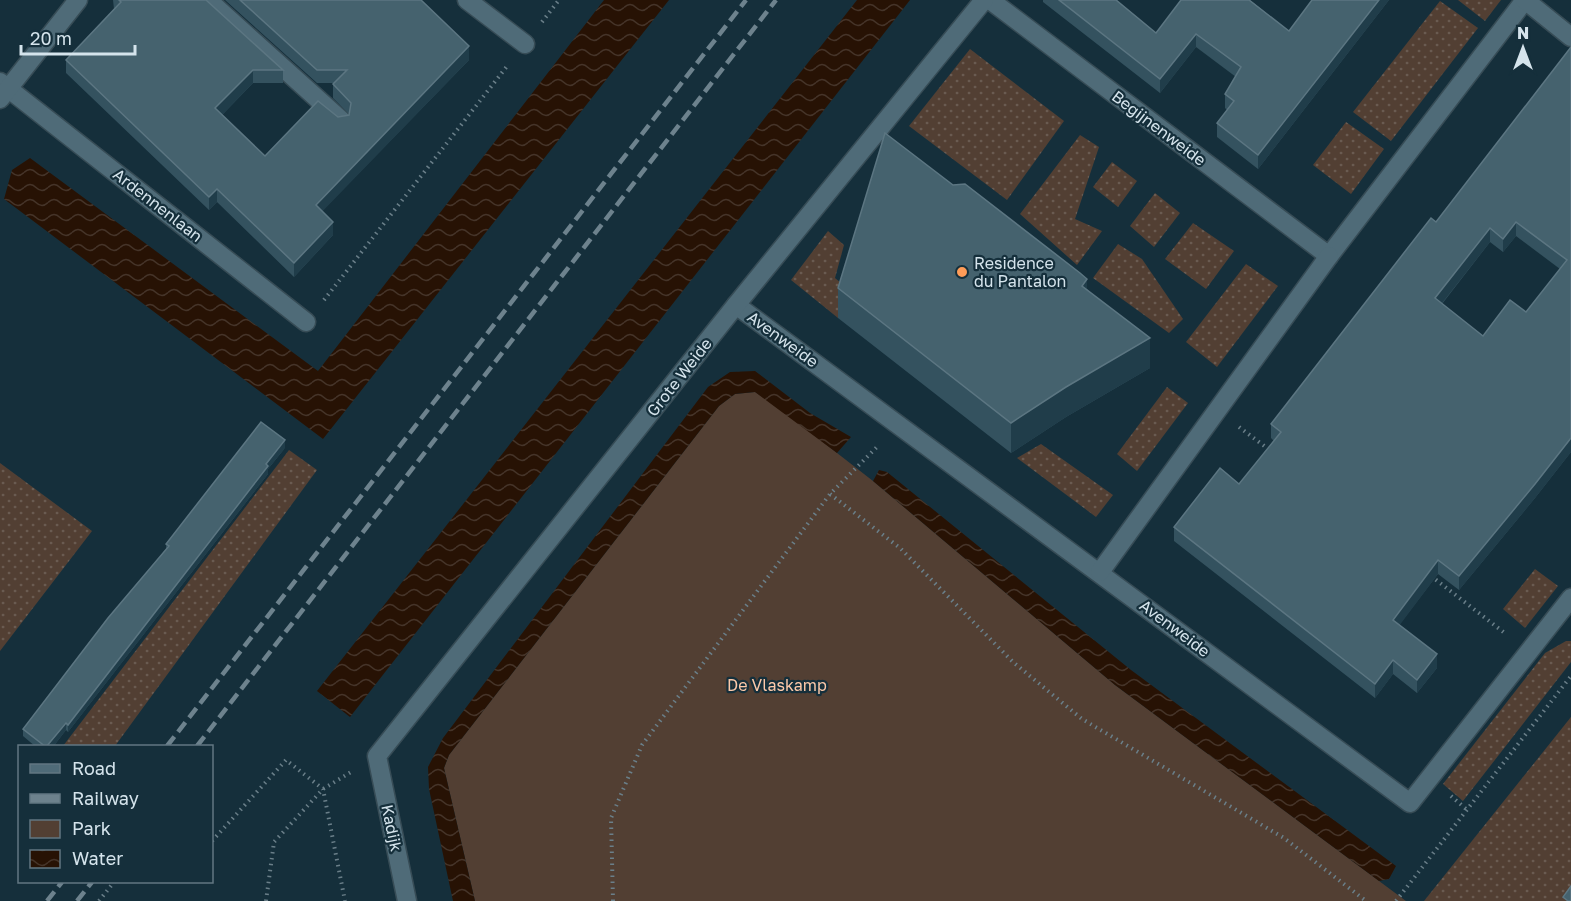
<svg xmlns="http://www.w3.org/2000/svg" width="1571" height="901" font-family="'Golos Text',sans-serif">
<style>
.grass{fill:url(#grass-dots)}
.park{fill:#523f33}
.water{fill:url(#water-waves)}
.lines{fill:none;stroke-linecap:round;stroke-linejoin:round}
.street-casing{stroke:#374c56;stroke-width:21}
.path{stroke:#6a7f89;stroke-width:4;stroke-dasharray:1.5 4.5;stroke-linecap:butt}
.street{stroke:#4f6b78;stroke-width:18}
.rail{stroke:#6d828d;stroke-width:4.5;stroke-dasharray:12 6;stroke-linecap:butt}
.wall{fill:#34525f;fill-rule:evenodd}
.shaded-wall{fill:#203d4a}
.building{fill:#45626e;stroke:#5c7682;stroke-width:1.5;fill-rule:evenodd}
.poi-dot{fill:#fe9c58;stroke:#152f3b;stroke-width:2}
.labels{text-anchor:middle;stroke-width:4.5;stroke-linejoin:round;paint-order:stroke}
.street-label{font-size:16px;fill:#d5e4ec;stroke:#152f3b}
.poi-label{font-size:16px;fill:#d5e4ec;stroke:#152f3b;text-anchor:start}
.park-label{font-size:16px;fill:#fdc9a9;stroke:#152f3b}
</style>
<defs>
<pattern id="grass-dots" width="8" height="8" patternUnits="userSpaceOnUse" patternTransform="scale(1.5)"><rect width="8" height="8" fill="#523f33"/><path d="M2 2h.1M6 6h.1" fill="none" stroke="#6a5b51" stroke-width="1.8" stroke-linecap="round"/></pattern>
<pattern id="water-waves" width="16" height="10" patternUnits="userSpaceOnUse" patternTransform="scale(1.5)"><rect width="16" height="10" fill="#271204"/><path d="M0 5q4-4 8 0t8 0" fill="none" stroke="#453429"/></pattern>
</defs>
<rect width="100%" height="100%" fill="#152f3b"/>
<g class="grass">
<path d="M 1458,0 L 1501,0 L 1485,21 Z"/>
<path d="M 1440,1 L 1478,28 L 1391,141 L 1353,112 Z"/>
<path d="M 970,49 L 1064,121 L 1007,200 L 909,126 Z"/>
<path d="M 1346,122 L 1384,149 L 1351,194 L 1313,165 Z"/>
<path d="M 1080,135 L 1099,147 L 1075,219 L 1102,231 L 1077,265 L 1020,214 Z"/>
<path d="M 1112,162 L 1137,181 L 1118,207 L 1093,187 Z"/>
<path d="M 1155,193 L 1180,213 L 1154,247 L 1130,226 Z"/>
<path d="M 1193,223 L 1234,251 L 1206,289 L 1165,259 Z"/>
<path d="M 828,231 L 844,245 L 835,278 L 847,288 L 838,318 L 791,280 Z"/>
<path d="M 1118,244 L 1142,259 L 1183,319 L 1169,333 L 1093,278 Z"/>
<path d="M 1246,264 L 1278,286 L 1217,367 L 1186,342 Z"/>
<path d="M 1167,387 L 1188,403 L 1137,471 L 1117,454 Z"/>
<path d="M 1041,444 L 1113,495 L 1096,517 L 1017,458 Z"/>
<path d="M 289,450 L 317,470 L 115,746 L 63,746 Z"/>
<path d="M 0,463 L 92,531 L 0,651 Z"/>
<path d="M 1535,569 L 1558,586 L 1525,628 L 1503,609 Z"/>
<path d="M 1566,641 L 1571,641 L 1571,662 L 1463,801 L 1443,784 L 1545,653 Z"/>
<path d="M 1571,717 L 1571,901 L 1424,901 Z"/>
</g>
<path class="park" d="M 755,392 L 778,407 L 873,481 L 1115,685 L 1406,901 L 475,901 L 444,768 L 449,755 L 719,406 L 735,394 Z"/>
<g class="water">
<path d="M 604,0 L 669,0 L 323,439 L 4,199 L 12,170 L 30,158 L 318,371 Z"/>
<path d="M 857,0 L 910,0 L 350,717 L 317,691 Z"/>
<path d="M 755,371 L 810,413 L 851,437 L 837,453 L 755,392 L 735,394 L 719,406 L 449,755 L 444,768 L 475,901 L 453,901 L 429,789 L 428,767 L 443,738 L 708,387 L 730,372 Z"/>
<path d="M 879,470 L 887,472 L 1131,670 L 1396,866 L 1389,879 L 1379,881 L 1115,685 L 873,481 Z"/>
</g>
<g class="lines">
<defs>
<g id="street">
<path d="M 208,0 L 341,120"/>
<path d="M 467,0 L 525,44"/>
<path d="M 990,0 L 1329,256 L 1525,0"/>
<path d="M 1525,0 L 1571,37"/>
<path d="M 0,82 L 306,322"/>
<path d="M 0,99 L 78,0"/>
<path d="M 736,305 L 1410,803 L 1571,598"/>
<path d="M 1100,572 L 1329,256"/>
<path d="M 407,901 L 377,756 L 736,305 L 984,0"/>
</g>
</defs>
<use href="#street" class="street-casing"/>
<g class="path">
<path d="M 542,22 L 559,0"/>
<path d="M 324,300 L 508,65"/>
<path d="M 1239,427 L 1271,451"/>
<path d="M 830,494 L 900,548 L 1013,662 L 1082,719 L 1284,838 L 1366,901"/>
<path d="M 1431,576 L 1506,634"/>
<path d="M 1451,796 L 1466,809"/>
<path d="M 212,841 L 286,760 L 323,789 L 345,901"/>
<path d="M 99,901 L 114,882"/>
<path d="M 266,901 L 274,842 L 323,789 L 351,772"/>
<path d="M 613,901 L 611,818 L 642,745 L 830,494 L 879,445"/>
<path d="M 1396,901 L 1571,676"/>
</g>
<use href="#street" class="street"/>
<g class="rail">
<path d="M 167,746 L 746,0"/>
<path d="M 197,746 L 776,0"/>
<path d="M 47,901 L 62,882"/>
<path d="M 77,901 L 92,882"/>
</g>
</g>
<g class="wall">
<path d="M 113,0 L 206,0 L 283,70 L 283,83 L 253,83 L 222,115 L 265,156 L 338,117 L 349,115 L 349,114 L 333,98 L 333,84 L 334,83 L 317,83 L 225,0 L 421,0 L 469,60 L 322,211 L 333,235 L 294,277 L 217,202 L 209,210 L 66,73 L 66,60 L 114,9 Z"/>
<path d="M 1043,0 L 1118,0 L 1117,1 L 1156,33 L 1181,0 L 1250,0 L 1289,31 L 1312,0 L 1389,0 L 1258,169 L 1217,137 L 1217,123 L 1227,110 L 1225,108 L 1225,94 L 1236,77 L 1196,47 L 1160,93 L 1043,2 Z"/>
<path d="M 1571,47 L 1571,452 L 1535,498 L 1459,590 L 1438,574 L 1399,625 L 1437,668 L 1417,693 L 1393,674 L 1375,698 L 1174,541 L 1174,527 L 1239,484 L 1274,441 L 1271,438 L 1271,424 L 1436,222 ZM 1516,236 L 1560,269 L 1526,312 L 1483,336 L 1442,304 L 1490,242 L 1503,252 Z"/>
<path d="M 838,288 L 1087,289 L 1150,368 L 1066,417 L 1011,453 L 838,318 Z"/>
<path d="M 285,448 L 268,469 L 268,474 L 68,732 L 66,730 L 53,747 L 36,747 L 23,736 L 23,729 L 166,549 L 166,544 Z"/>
</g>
<g class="shaded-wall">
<path d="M 1379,0 L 1389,0 L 1258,169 L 1258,155 Z"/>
<path d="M 1196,34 L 1196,47 L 1160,93 L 1160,79 Z"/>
<path d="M 469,46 L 469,60 L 316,218 L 316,205 Z"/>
<path d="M 253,70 L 253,83 L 215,122 L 215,108 Z"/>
<path d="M 217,189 L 217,202 L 209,210 L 209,197 Z"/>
<path d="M 333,222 L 333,235 L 294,277 L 294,263 Z"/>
<path d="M 1516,222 L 1516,236 L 1503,252 L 1503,239 Z"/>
<path d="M 1490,228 L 1490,242 L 1435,312 L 1435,298 Z"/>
<path d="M 1087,279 L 1087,309 L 1082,286 Z"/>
<path d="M 1150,338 L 1150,368 L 1066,417 L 1011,453 L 1011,423 L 1066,387 Z"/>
<path d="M 1571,438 L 1571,452 L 1535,498 L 1459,590 L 1459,576 Z"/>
<path d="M 285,440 L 285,448 L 268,469 L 268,474 L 68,732 L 68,725 Z"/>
<path d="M 1438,560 L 1438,574 L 1393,634 L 1393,620 Z"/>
<path d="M 1437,654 L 1437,668 L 1417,693 L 1417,680 Z"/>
<path d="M 1393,660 L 1393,674 L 1375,698 L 1375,684 Z"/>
<path d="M 66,723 L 66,730 L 53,747 L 47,747 Z"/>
</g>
<g class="building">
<path d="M 119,0 L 206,0 L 283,70 L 253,70 L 215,108 L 265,156 L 318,101 L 338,117 L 349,115 L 351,103 L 333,84 L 347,70 L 317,70 L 240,0 L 421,0 L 469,46 L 316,205 L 333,222 L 294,263 L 217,189 L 209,197 L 66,60 L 121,2 Z"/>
<path d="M 1059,0 L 1116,0 L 1156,33 L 1181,0 L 1249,0 L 1289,31 L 1312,0 L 1379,0 L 1258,155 L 1217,123 L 1234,101 L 1225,94 L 1241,67 L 1196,34 L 1160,79 Z"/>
<path d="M 1571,47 L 1571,438 L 1535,484 L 1459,576 L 1438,560 L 1393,620 L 1437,654 L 1417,680 L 1393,660 L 1375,684 L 1174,527 L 1220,468 L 1239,484 L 1281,432 L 1271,424 L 1431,218 L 1436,222 ZM 1516,222 L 1567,260 L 1526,312 L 1510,300 L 1483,336 L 1435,298 L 1490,228 L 1503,239 Z"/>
<path d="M 885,133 L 953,185 L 965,184 L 1080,273 L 1087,279 L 1082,286 L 1150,338 L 1066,387 L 1011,423 L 838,288 Z"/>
<path d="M 261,422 L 285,440 L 266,464 L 268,466 L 68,725 L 66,723 L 46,747 L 23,729 L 108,618 L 169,546 L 166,544 Z"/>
<path d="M 1571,886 L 1571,901 L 1568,901 L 1563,897 Z"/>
</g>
<circle class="poi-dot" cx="962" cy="272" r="6"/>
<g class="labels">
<g class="street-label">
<text transform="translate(1159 128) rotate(37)" y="6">Begijnenweide</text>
<text transform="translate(158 205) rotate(38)" y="6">Ardennenlaan</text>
<text transform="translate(783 339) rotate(36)" y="6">Avenweide</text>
<text transform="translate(679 377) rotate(-52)" y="6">Grote Weide</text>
<text transform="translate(1175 628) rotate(37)" y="6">Avenweide</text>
<text transform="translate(392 828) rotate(78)" y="6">Kadijk</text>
</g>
<g class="poi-label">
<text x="974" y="269">Residence<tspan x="974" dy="18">du Pantalon</tspan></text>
</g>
<g class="park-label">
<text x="777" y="691">De Vlaskamp</text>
</g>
</g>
<rect x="18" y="745" width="195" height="138" fill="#152f3b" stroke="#627782" stroke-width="1.5"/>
<rect x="30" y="764" width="30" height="9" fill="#4f6b78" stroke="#627782" stroke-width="1.5"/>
<text x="72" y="775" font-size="18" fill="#d5e4ec">Road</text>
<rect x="30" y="794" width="30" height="9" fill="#6d828d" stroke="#627782" stroke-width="1.5"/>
<text x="72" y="805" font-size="18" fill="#d5e4ec">Railway</text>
<rect x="30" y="820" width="30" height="18" fill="#523f33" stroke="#627782" stroke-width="1.5"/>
<text x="72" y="835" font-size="18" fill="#d5e4ec">Park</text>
<rect x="30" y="850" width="30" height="18" fill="url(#water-waves)" stroke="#627782" stroke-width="1.5"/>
<text x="72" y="865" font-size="18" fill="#d5e4ec">Water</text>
<g transform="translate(1523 48)" stroke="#152f3b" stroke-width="4.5" paint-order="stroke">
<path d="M0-4.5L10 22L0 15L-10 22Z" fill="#d5e4ec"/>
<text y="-9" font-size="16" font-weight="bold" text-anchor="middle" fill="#d5e4ec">N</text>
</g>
<path d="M21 45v9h114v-9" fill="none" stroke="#d5e4ec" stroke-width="3"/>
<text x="30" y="45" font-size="18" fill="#d5e4ec" stroke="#152f3b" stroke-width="4.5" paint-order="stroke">20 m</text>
</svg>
